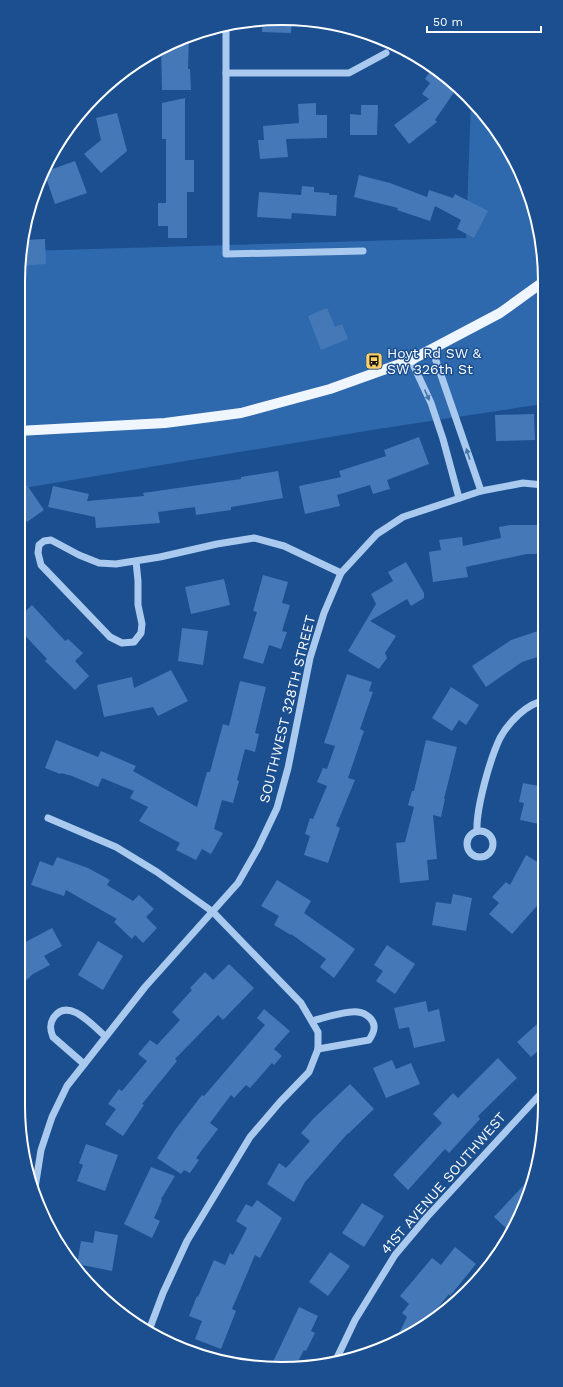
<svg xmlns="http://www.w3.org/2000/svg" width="563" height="1387" font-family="'Work Sans',sans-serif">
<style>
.green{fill:#2e69ad}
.building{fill:#4478b7}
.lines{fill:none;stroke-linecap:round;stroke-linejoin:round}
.minor{stroke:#a9c9ee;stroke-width:7}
.major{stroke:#f0f6ff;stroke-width:10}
.oneway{fill:#4674ac}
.labels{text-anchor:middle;stroke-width:3;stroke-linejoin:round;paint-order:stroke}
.poi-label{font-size:14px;fill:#fff;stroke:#1b4f8f;text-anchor:start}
.street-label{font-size:14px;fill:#fff;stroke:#1b4f8f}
.rim{fill:none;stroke:#fff;stroke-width:2}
</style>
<rect width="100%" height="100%" fill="#1b4f8f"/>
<path class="green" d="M 471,101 L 480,108 L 525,180 L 543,247 L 543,404 L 378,429 L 18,489 L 18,282 L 23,251 L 466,238 Z"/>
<g class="building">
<path d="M 263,19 L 292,19 L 291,33 L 262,32 Z"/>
<path d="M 189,36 L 188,69 L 190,69 L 191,90 L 162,90 L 161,48 Z"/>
<path d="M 433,67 L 457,88 L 435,120 L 437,122 L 409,144 L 394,125 L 429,99 L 422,94 L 430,83 L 425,79 Z"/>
<path d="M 185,98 L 185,160 L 194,160 L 194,192 L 187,192 L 187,238 L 168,238 L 168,226 L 158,226 L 158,203 L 166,203 L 166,139 L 162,139 L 162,103 Z"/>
<path d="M 316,103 L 316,115 L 327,115 L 327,138 L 286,139 L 288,157 L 260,159 L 258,140 L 264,140 L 263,126 L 299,123 L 298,104 Z"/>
<path d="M 361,105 L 378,105 L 377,135 L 350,135 L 350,114 L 361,115 Z"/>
<path d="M 117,113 L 127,151 L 101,173 L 84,154 L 101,140 L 96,118 Z"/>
<path d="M 75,161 L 87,193 L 55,204 L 44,172 Z"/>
<path d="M 359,175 L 390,183 L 427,197 L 429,190 L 453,198 L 455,194 L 488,211 L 474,238 L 457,229 L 461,220 L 435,206 L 430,221 L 397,210 L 398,208 L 354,197 Z"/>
<path d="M 302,186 L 314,187 L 314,192 L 329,193 L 329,195 L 337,195 L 336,216 L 292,213 L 291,219 L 257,217 L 259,192 L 301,195 Z"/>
<path d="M 45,239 L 46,264 L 21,266 L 25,240 Z"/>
<path d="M 327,308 L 335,327 L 342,324 L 348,339 L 321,350 L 308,316 Z"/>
<path d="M 534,414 L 535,440 L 496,441 L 495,415 Z"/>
<path d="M 419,437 L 429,464 L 387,480 L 390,489 L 373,494 L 370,485 L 337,495 L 340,506 L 305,514 L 299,486 L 341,477 L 339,471 L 386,456 L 384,450 Z"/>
<path d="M 278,471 L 283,498 L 231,507 L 231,510 L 196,515 L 195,507 L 158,512 L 160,523 L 96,528 L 95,517 L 48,507 L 53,486 L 89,494 L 87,501 L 144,496 L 143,493 L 241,479 L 241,477 Z"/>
<path d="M 18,472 L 44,510 L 27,522 L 18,509 Z"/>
<path d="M 510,525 L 543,525 L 544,554 L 527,554 L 466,567 L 468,577 L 433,582 L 429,552 L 441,550 L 439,540 L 462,537 L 463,546 L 501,538 L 499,527 Z"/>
<path d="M 406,562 L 424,593 L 424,598 L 411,606 L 407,599 L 370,621 L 396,636 L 385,653 L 387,658 L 379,669 L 348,651 L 376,604 L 371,594 L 393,581 L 388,572 Z"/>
<path d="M 263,575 L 288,582 L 282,603 L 290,605 L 282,631 L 287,632 L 281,649 L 269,645 L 263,664 L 243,658 L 257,612 L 253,611 Z"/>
<path d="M 224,579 L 230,605 L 191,614 L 185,587 Z"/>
<path d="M 32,605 L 65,641 L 68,639 L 83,653 L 75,661 L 89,676 L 75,690 L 45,661 L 47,659 L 18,628 L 18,618 Z"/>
<path d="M 182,628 L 208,631 L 203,665 L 178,661 Z"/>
<path d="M 544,629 L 544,655 L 522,662 L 486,687 L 472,666 L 511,640 Z"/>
<path d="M 171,670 L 188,701 L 158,716 L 153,707 L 104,717 L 97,685 L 132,677 L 134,688 Z"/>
<path d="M 347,674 L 372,682 L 369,691 L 373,692 L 360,729 L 364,731 L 348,778 L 355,780 L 336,826 L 340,828 L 328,863 L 304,855 L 310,836 L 305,834 L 310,818 L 313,819 L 327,786 L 317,782 L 323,768 L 327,769 L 335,746 L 324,743 Z"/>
<path d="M 240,681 L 266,687 L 255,733 L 259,734 L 255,752 L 245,749 L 237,780 L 239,781 L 233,803 L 222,800 L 214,829 L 223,833 L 211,854 L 202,849 L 196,860 L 176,850 L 180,843 L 139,821 L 148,807 L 130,798 L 134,791 L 102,778 L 98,787 L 72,776 L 61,773 L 60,774 L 45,768 L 56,740 L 98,757 L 101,751 L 136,766 L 133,771 L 197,807 L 207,772 L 210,772 L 223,724 L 229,726 Z"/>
<path d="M 451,687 L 479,705 L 466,725 L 459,720 L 452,731 L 432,718 Z"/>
<path d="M 426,740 L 457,747 L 444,799 L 445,799 L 441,817 L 433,815 L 437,859 L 427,860 L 429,880 L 400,883 L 396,843 L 405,842 L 414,807 L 408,805 L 412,791 L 414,791 Z"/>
<path d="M 523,783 L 544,787 L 544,825 L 520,820 L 524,803 L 519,802 Z"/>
<path d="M 526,855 L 544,866 L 544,898 L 512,934 L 489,914 L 499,903 L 492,897 L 506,882 L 510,885 Z"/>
<path d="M 57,857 L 88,868 L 110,880 L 107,885 L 133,901 L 139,895 L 154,909 L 146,917 L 157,928 L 143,943 L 135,935 L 132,939 L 114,922 L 117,919 L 66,890 L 64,896 L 31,885 L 40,861 L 53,866 Z"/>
<path d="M 277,880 L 311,901 L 304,913 L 355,949 L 334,978 L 320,967 L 326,959 L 291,934 L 291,935 L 274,925 L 279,916 L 261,906 Z"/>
<path d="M 453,894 L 472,898 L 466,931 L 432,925 L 436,902 L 451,904 Z"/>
<path d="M 52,928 L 62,946 L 44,956 L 50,965 L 33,974 L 18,988 L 18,946 Z"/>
<path d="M 98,941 L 123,956 L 103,990 L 78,975 Z"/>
<path d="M 387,945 L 415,964 L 395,994 L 376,981 L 383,971 L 374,965 Z"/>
<path d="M 229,964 L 254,988 L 223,1020 L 218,1015 L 175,1059 L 177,1061 L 142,1104 L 144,1105 L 123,1136 L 105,1124 L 116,1109 L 108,1104 L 119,1089 L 122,1091 L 147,1061 L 138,1054 L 150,1040 L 157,1045 L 180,1020 L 172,1012 L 192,990 L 190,988 L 205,972 L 213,980 Z"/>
<path d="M 426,1001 L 428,1012 L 439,1009 L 445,1041 L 414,1048 L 409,1027 L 399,1029 L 394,1008 Z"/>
<path d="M 264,1009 L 290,1031 L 274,1049 L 282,1056 L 274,1065 L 272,1063 L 250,1088 L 246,1085 L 234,1098 L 231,1095 L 210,1123 L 218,1129 L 196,1158 L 199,1160 L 190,1173 L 184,1170 L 181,1174 L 157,1158 L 175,1130 L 202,1095 L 204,1096 L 265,1025 L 257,1018 Z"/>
<path d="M 545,1017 L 545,1045 L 531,1057 L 517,1042 Z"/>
<path d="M 498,1058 L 517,1078 L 478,1116 L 480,1119 L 449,1153 L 445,1149 L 408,1190 L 393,1175 L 442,1123 L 433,1114 L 453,1093 L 458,1098 Z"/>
<path d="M 392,1060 L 396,1069 L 411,1063 L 420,1084 L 386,1098 L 373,1068 Z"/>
<path d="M 350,1084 L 374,1109 L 348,1134 L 348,1133 L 305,1182 L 294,1202 L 267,1184 L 279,1163 L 286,1168 L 310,1141 L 301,1133 L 313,1119 Z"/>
<path d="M 86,1144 L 118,1155 L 105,1191 L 77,1181 L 83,1165 L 79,1163 Z"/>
<path d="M 151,1167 L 175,1176 L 161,1199 L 162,1200 L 154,1218 L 160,1221 L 152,1238 L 124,1224 Z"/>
<path d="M 534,1174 L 531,1190 L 509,1231 L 494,1217 Z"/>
<path d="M 257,1200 L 282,1218 L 260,1258 L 255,1255 L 232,1309 L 236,1311 L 221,1349 L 195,1339 L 202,1321 L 189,1316 L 197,1296 L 198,1297 L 214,1260 L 225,1265 L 230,1253 L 233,1255 L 247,1228 L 236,1221 L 246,1204 L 252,1207 Z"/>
<path d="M 362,1203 L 384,1216 L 364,1247 L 342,1233 Z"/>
<path d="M 95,1231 L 118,1235 L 112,1271 L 77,1264 L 81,1241 L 93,1243 Z"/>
<path d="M 455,1247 L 476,1264 L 450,1296 L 449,1294 L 420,1329 L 394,1343 L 407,1317 L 402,1313 L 409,1304 L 400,1296 L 432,1258 L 441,1265 Z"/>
<path d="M 330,1252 L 350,1266 L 328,1296 L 309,1282 Z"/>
<path d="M 299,1307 L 318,1316 L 311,1331 L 315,1333 L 306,1351 L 304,1350 L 296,1365 L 271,1366 Z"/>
</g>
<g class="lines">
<g class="minor">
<path d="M 226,25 L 226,254 L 363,251"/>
<path d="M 226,73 L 349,73 L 386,53"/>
<path d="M 432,349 L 481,491"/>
<path d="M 411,360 L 431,403 L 443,439 L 459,498"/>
<path d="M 136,561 L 138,581 L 138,605 L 142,624 L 141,633 L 134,642 L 122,643 L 110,637 L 41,565 L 38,553 L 39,545 L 44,541 L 51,540 L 79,555 L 99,563 L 116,564 L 160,557 L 217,544 L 254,538 L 284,546 L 341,573 L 377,534 L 403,517 L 481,491 L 523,483 L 543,485"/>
<path d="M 48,818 L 116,847 L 157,872 L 213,912 L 301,1003 L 318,1032 L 318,1049 L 309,1072 L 280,1102 L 250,1137 L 187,1241 L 163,1293 L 148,1333"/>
<circle cx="480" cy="844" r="13"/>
<path d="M 477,831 C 476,808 490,759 500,738 C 508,723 527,703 544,701"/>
<path d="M 312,1021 C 324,1018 347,1010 358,1012 C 366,1013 375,1020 374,1028 C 374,1032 371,1037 369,1040 L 318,1049"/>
<path d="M 84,1064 L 53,1037 C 50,1030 49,1024 54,1017 C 69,997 93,1026 105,1036"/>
<path d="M 35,1198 L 35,1188 L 41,1150 L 52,1117 L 67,1086 L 145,987 L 238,883 L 258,848 L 277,808 L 288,768 L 310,658 L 324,613 L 341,573"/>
<path d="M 334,1364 L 355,1320 L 395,1255 L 427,1217 L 545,1089"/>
</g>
<path class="major" d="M 18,431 L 165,423 L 241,413 L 330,389 L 411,360 L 500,313 L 543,282"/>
</g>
<defs><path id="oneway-solid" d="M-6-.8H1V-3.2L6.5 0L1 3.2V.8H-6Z"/></defs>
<g class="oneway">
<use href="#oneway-solid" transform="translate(427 395) rotate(66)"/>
<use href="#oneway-solid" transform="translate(468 454) rotate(-108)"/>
</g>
<defs>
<symbol id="bus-square" viewBox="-11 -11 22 22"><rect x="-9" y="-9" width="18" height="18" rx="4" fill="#ffd166" stroke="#1b4f8f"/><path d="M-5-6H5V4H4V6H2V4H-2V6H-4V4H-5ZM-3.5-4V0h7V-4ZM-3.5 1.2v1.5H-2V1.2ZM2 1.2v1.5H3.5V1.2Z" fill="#111"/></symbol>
</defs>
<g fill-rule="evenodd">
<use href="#bus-square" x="364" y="351" width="20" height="20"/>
</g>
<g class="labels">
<g class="poi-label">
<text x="387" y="358">Hoyt Rd SW &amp;<tspan x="387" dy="16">SW 326th St</tspan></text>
</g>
<g class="street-label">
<text transform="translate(287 709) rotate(-76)" y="5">SOUTHWEST 328TH STREET</text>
<text transform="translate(443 1183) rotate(-49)" y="5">41ST AVENUE SOUTHWEST</text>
</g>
</g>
<path d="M0 0H563V1387H0ZM281 25H282A256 256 0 0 1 538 281V1106A256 256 0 0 1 282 1362H281A256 256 0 0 1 25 1106V281A256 256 0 0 1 281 25Z" fill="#1b4f8f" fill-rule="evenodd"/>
<path class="rim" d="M281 25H282A256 256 0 0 1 538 281V1106A256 256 0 0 1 282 1362H281A256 256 0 0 1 25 1106V281A256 256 0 0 1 281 25Z"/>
<path d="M427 26v6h114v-6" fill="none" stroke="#ffffff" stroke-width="2"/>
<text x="433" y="26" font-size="12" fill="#ffffff" stroke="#1b4f8f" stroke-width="3" paint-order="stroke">50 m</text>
</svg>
